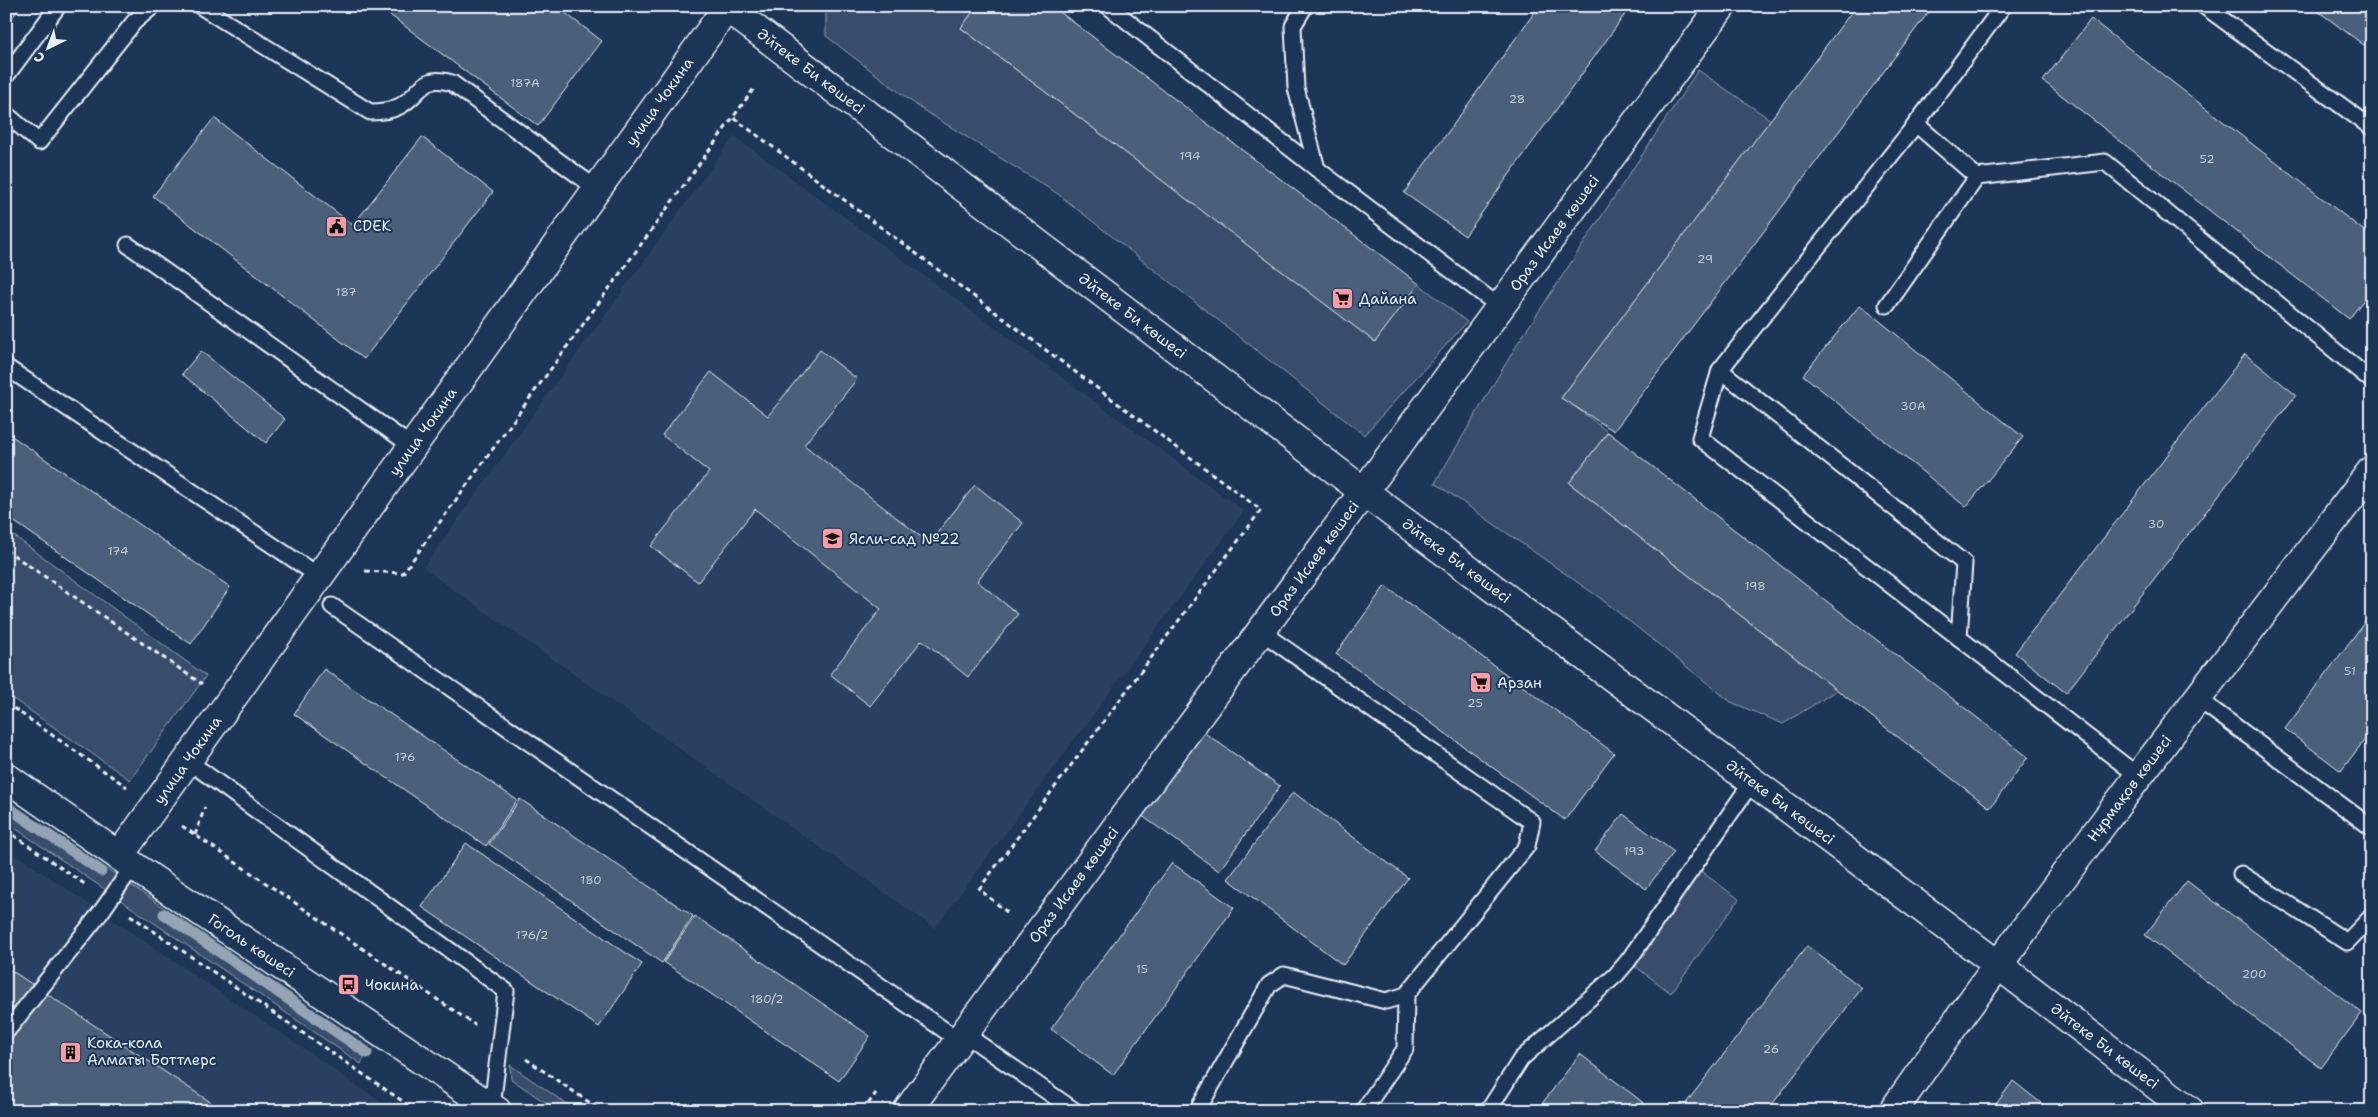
<svg xmlns="http://www.w3.org/2000/svg" width="2378" height="1117" font-family="'Shantell Sans',sans-serif">
<style>
.built{fill:#2a4162}
.green{fill:#374d6c;stroke:#909fb2}
.lines{fill:none;stroke-linecap:round;stroke-linejoin:round}
.stream{stroke:#95a4b5;stroke-width:11}
.building{fill:#495e7a;stroke:#e8f1f8}
.lane-casing{stroke:#e8f1f8;stroke-width:19}
.street-casing{stroke:#e8f1f8;stroke-width:31}
.secondary-casing{stroke:#e8f1f8;stroke-width:31}
.path{stroke:#e8f1f8;stroke-width:3;stroke-dasharray:5 4;stroke-linecap:butt}
.lane{stroke:#1d3557;stroke-width:15}
.street{stroke:#1d3557;stroke-width:28}
.secondary{stroke:#1d3557;stroke-width:28}
.labels{text-anchor:middle;stroke-width:4;stroke-linejoin:round;paint-order:stroke}
.number-label{font-size:12px;fill:#c0ccd8}
.street-label{font-size:15px;fill:#e8f1f8;stroke:#1d3557}
.poi-label{font-size:15px;fill:#e8f1f8;stroke:#1d3557;text-anchor:start}
</style>
<rect width="100%" height="100%" fill="#1d3557"/>
<filter id="ink" filterUnits="userSpaceOnUse"><feTurbulence type="fractalNoise" baseFrequency=".02" numOctaves="2"/><feDisplacementMap in="SourceGraphic" scale="10" xChannelSelector="R" yChannelSelector="G"/><feConvolveMatrix kernelMatrix="1 2 1 2 8 2 1 2 1" color-interpolation-filters="sRGB"/></filter>
<g filter="url(#ink)">
<g class="built">
<path d="M 734,136 L 1244,511 L 935,928 L 423,568 Z"/>
<path d="M 6,848 L 329,1066 L 393,1111 L 6,1111 Z"/>
</g>
<g class="green">
<path d="M 826,6 L 977,6 L 961,28 L 1375,341 L 1419,284 L 1467,322 L 1364,435 L 1058,194 L 920,108 L 826,36 Z"/>
<path d="M 1698,70 L 1771,120 L 1562,397 L 1608,432 L 1569,483 L 1837,690 L 1783,724 L 1731,702 L 1600,598 L 1435,483 L 1518,343 Z"/>
<path d="M 6,530 L 206,676 L 130,780 L 6,694 Z"/>
<path d="M 6,800 L 370,1048 L 361,1064 L 6,822 Z"/>
<path d="M 1695,867 L 1739,899 L 1671,993 L 1628,961 Z"/>
<path d="M 510,1065 L 577,1111 L 558,1111 L 511,1079 Z"/>
</g>
<g class="lines">
<g class="stream">
<path d="M 6,806 L 101,871"/>
<path d="M 164,914 L 367,1053"/>
</g>
</g>
<g class="building">
<path d="M 6,6 L 21,6 L 6,26 Z"/>
<path d="M 378,6 L 556,6 L 602,41 L 538,126 Z"/>
<path d="M 977,6 L 1052,6 L 1419,284 L 1375,342 L 961,28 Z"/>
<path d="M 1539,6 L 1631,6 L 1465,236 L 1404,193 Z"/>
<path d="M 1856,6 L 1933,6 L 1614,431 L 1561,398 Z"/>
<path d="M 2311,6 L 2372,6 L 2372,51 Z"/>
<path d="M 2091,19 L 2372,237 L 2372,289 L 2349,319 L 2043,81 Z"/>
<path d="M 214,118 L 353,225 L 422,137 L 493,192 L 364,359 L 153,196 Z"/>
<path d="M 1860,305 L 2023,437 L 1966,507 L 1803,375 Z"/>
<path d="M 820,350 L 857,379 L 804,445 L 929,543 L 975,485 L 1023,523 L 977,581 L 1018,614 L 968,677 L 922,640 L 870,706 L 830,674 L 881,609 L 755,509 L 698,582 L 651,546 L 709,472 L 662,435 L 711,372 L 768,416 Z"/>
<path d="M 201,351 L 285,419 L 266,443 L 182,374 Z"/>
<path d="M 2245,354 L 2296,395 L 2066,693 L 2015,653 Z"/>
<path d="M 6,432 L 230,587 L 191,644 L 6,516 Z"/>
<path d="M 1608,432 L 2028,757 L 1990,808 L 1569,483 Z"/>
<path d="M 1385,586 L 1614,753 L 1565,820 L 1336,654 Z"/>
<path d="M 2372,612 L 2372,730 L 2341,771 L 2285,729 Z"/>
<path d="M 324,669 L 517,800 L 486,846 L 294,714 Z"/>
<path d="M 1202,731 L 1280,786 L 1219,871 L 1141,815 Z"/>
<path d="M 1293,792 L 1408,878 L 1343,965 L 1228,879 Z"/>
<path d="M 520,799 L 693,916 L 662,963 L 489,844 Z"/>
<path d="M 1623,814 L 1674,852 L 1646,889 L 1595,851 Z"/>
<path d="M 466,843 L 642,964 L 599,1027 L 422,907 Z"/>
<path d="M 1172,863 L 1234,908 L 1113,1075 L 1051,1029 Z"/>
<path d="M 2187,881 L 2362,1013 L 2321,1068 L 2145,935 Z"/>
<path d="M 695,916 L 870,1036 L 839,1081 L 664,962 Z"/>
<path d="M 1807,946 L 1862,988 L 1767,1111 L 1680,1111 Z"/>
<path d="M 6,967 L 224,1111 L 6,1111 Z"/>
<path d="M 1580,1054 L 1654,1111 L 1549,1111 L 1541,1105 Z"/>
<path d="M 2013,1081 L 2051,1111 L 1991,1111 Z"/>
</g>
<g class="lines">
<defs>
<g id="lane">
<path d="M 200,6 L 370,112 C 381,112 390,111 400,106 C 422,94 421,73 452,83 L 597,189"/>
<path d="M 1108,6 L 1317,169 L 1500,307"/>
<path d="M 1305,6 L 1293,26 L 1296,88 L 1317,169"/>
<path d="M 2204,6 L 2372,128"/>
<path d="M 6,76 L 58,6"/>
<path d="M 6,114 L 39,142 L 134,22 L 153,6"/>
<path d="M 1916,124 L 2003,6"/>
<path d="M 128,245 L 413,447"/>
<path d="M 1887,305 L 1977,177"/>
<path d="M 6,367 L 320,577"/>
<path d="M 1720,370 L 1964,563 L 1959,638"/>
<path d="M 332,606 L 960,1041"/>
<path d="M 2197,698 L 2372,828"/>
<path d="M 188,761 L 506,991 L 492,1107"/>
<path d="M 2137,775 L 1700,438 L 1720,370 L 1916,124 L 1977,177 L 2105,162 L 2372,381"/>
<path d="M 2241,874 L 2347,942 L 2372,916"/>
<path d="M 6,1032 L 101,912 L 133,866"/>
<path d="M 965,1034 L 1075,1111"/>
<path d="M 1197,1111 L 1269,985 L 1284,975 L 1386,1001 L 1406,995 L 1527,846 L 1532,822 L 1260,631"/>
<path d="M 1363,1111 L 1405,1049 L 1406,995"/>
<path d="M 1488,1111 L 1521,1059 L 1616,975 L 1628,961 L 1752,782"/>
</g>
<g id="street">
<path id="s1" d="M 725,6 L 1363,491 L 1997,964 L 2190,1111"/>
<path id="s2" d="M 119,856 L 728,6"/>
<path id="s3" d="M 907,1111 L 1722,6"/>
</g>
<g id="secondary">
<path id="s4" d="M 6,777 L 142,872 L 497,1111"/>
<path id="s5" d="M 1893,1111 C 2047,893 2210,682 2372,470"/>
</g>
</defs>
<use href="#lane" class="lane-casing"/>
<use href="#street" class="street-casing"/>
<use href="#secondary" class="secondary-casing"/>
<g class="path">
<path d="M 734,118 L 1261,510 L 979,889 L 1008,913 L 1007,915"/>
<path d="M 6,550 L 202,684"/>
<path d="M 365,571 L 403,573 L 755,87"/>
<path d="M 6,703 L 127,787"/>
<path d="M 182,826 L 475,1025"/>
<path d="M 6,830 L 86,885"/>
<path d="M 195,835 L 205,807"/>
<path d="M 130,915 L 417,1111"/>
<path d="M 526,1059 L 602,1111"/>
<path d="M 863,1111 L 876,1093"/>
</g>
<use href="#lane" class="lane"/>
<use href="#street" class="street"/>
<use href="#secondary" class="secondary"/>
</g>
</g>
<defs>
<symbol id="civic-square" viewBox="-11 -11 22 22"><rect x="-9" y="-9" width="18" height="18" rx="4" fill="#ff9aa2" stroke="#1d3557"/><path d="M-.6-6.5H3V-4.5H.6V-3L4-1V1h2V6H-6V1h2V-1L-.6-3ZM-1.2 2.5V6h2.4V2.5Z" fill="#111"/></symbol>
<symbol id="supermarket-square" viewBox="-11 -11 22 22"><rect x="-9" y="-9" width="18" height="18" rx="4" fill="#ff9aa2" stroke="#1d3557"/><path d="M-6-5.5h2.5l.6 2H6L4.5 2H-2.5L-4.4-4H-6ZM-1.5 3.2a1.3 1.3 0 1 0 .1 0ZM3 3.2a1.3 1.3 0 1 0 .1 0Z" fill="#111"/></symbol>
<symbol id="school-square" viewBox="-11 -11 22 22"><rect x="-9" y="-9" width="18" height="18" rx="4" fill="#ff9aa2" stroke="#1d3557"/><path d="M0-5L7-2L0 1L-7-2ZM-4 1L0 2.5L4 1V4Q0 6-4 4Z" fill="#111"/></symbol>
<symbol id="bus-square" viewBox="-11 -11 22 22"><rect x="-9" y="-9" width="18" height="18" rx="4" fill="#ff9aa2" stroke="#1d3557"/><path d="M-5-6H5V4H4V6H2V4H-2V6H-4V4H-5ZM-3.5-4V0h7V-4ZM-3.5 1.2v1.5H-2V1.2ZM2 1.2v1.5H3.5V1.2Z" fill="#111"/></symbol>
<symbol id="building-square" viewBox="-11 -11 22 22"><rect x="-9" y="-9" width="18" height="18" rx="4" fill="#ff9aa2" stroke="#1d3557"/><path d="M-4-6H4V6H1V3H-1V6H-4ZM-2.5-4.3h1.7v1.8h-1.7ZM.8-4.3h1.7v1.8H.8ZM-2.5-1h1.7V.8h-1.7ZM.8-1h1.7V.8H.8Z" fill="#111"/></symbol>
</defs>
<g fill-rule="evenodd">
<use href="#civic-square" x="324" y="214" width="25" height="25"/>
<use href="#supermarket-square" x="1330" y="286" width="25" height="25"/>
<use href="#school-square" x="820" y="526" width="25" height="25"/>
<use href="#supermarket-square" x="1468" y="670" width="25" height="25"/>
<use href="#bus-square" x="336" y="972" width="25" height="25"/>
<use href="#building-square" x="58" y="1040" width="25" height="25"/>
</g>
<g class="labels">
<g class="number-label">
<text x="525" y="87">187А</text>
<text x="1517" y="103">28</text>
<text x="1190" y="160">194</text>
<text x="2207" y="163">52</text>
<text x="1705" y="263">29</text>
<text x="346" y="296">187</text>
<text x="1913" y="410">30А</text>
<text x="2156" y="528">30</text>
<text x="118" y="555">174</text>
<text x="1755" y="590">198</text>
<text x="2350" y="675">51</text>
<text x="1475" y="707">25</text>
<text x="405" y="761">176</text>
<text x="1634" y="855">193</text>
<text x="591" y="884">180</text>
<text x="532" y="939">176/2</text>
<text x="1142" y="973">15</text>
<text x="2254" y="978">200</text>
<text x="767" y="1003">180/2</text>
<text x="1771" y="1053">26</text>
</g>
<g class="street-label">
<text dy="5" stroke="none"><textPath href="#s1" startOffset="108">Әйтеке Би көшесі</textPath></text>
<text dy="5" stroke="none"><textPath href="#s2" startOffset="928">улица Чокина</textPath></text>
<text dy="5" stroke="none"><textPath href="#s3" startOffset="1091">Ораз Исаев көшесі</textPath></text>
<text dy="5" stroke="none"><textPath href="#s1" startOffset="512">Әйтеке Би көшесі</textPath></text>
<text dy="5" stroke="none"><textPath href="#s2" startOffset="522">улица Чокина</textPath></text>
<text dy="5" stroke="none"><textPath href="#s3" startOffset="686">Ораз Исаев көшесі</textPath></text>
<text dy="5" stroke="none"><textPath href="#s1" startOffset="918">Әйтеке Би көшесі</textPath></text>
<text dy="5" stroke="none"><textPath href="#s2" startOffset="118">улица Чокина</textPath></text>
<text dy="5" stroke="none"><textPath href="#s5" startOffset="400">Нұрмақов көшесі</textPath></text>
<text dy="5" stroke="none"><textPath href="#s1" startOffset="1322">Әйтеке Би көшесі</textPath></text>
<text dy="5" stroke="none"><textPath href="#s3" startOffset="281">Ораз Исаев көшесі</textPath></text>
<text dy="5" stroke="none"><textPath href="#s4" startOffset="298">Гоголь көшесі</textPath></text>
<text dy="5" stroke="none"><textPath href="#s1" startOffset="1728">Әйтеке Би көшесі</textPath></text>
</g>
<g class="poi-label">
<text x="353" y="231">CDEK</text>
<text x="1359" y="304">Дайана</text>
<text x="849" y="544">Ясли-сад №22</text>
<text x="1497" y="688">Арзан</text>
<text x="365" y="990">Чокина</text>
<text x="87" y="1048">Кока-кола<tspan x="87" dy="17">Алматы Боттлерс</tspan></text>
</g>
</g>
<rect width="2378" height="1117" fill="none" stroke="#1d3557" stroke-width="25"/>
<rect x="12" y="12" width="2353" height="1092" fill="none" stroke="#e8f1f8" stroke-width="2" filter="url(#ink)"/>
<g transform="translate(48 48) rotate(222)" stroke="#1d3557" stroke-width="4" paint-order="stroke">
<path d="M0-4L9 19L0 12L-9 19Z" fill="#e8f1f8"/>
<text y="-8" font-size="14" font-weight="bold" text-anchor="middle" fill="#e8f1f8">С</text>
</g>
</svg>
